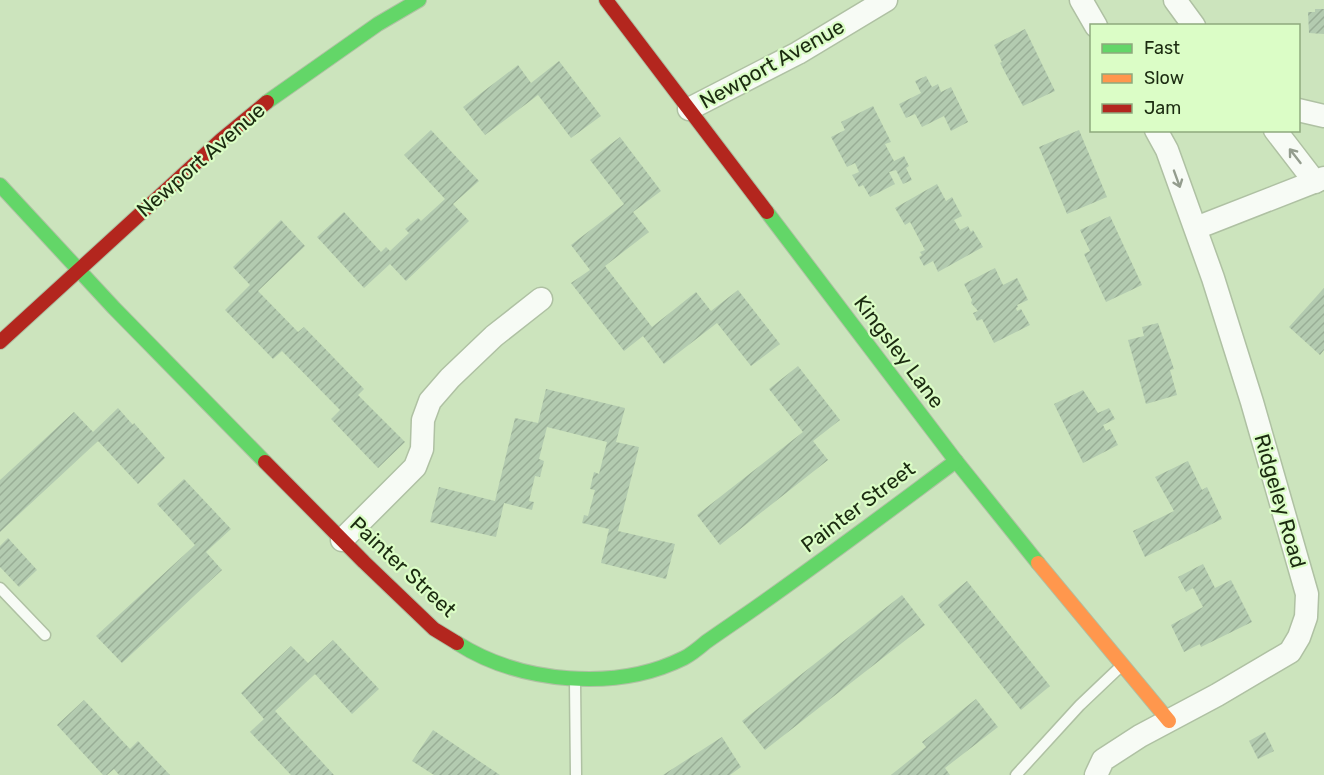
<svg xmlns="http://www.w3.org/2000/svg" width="1324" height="775" font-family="Rubik,sans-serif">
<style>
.building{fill:url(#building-hatch)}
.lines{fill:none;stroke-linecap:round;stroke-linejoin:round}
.lane-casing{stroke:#afc1a3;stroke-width:13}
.street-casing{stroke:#afc1a3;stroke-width:25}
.fast-casing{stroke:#afc1a3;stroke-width:16}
.slow-casing{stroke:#afc1a3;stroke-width:16}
.jam-casing{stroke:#afc1a3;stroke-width:16}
.lane{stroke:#f7fbf5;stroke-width:10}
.street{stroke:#f7fbf5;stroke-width:22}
.fast{stroke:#63d668;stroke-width:14}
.slow{stroke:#ff974d;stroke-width:14}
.jam{stroke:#b3261e;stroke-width:14}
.oneway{stroke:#949d8e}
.labels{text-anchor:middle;stroke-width:4.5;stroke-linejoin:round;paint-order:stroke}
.street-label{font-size:21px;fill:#1b2b10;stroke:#dbfdc6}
</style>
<defs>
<pattern id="building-hatch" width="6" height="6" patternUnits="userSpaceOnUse" patternTransform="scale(1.5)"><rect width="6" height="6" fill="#b3cbb0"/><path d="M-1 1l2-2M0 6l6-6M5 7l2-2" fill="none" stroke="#99ae96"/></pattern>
</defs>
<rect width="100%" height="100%" fill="#cce4bd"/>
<g class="building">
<path d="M 1315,9 L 1324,9 L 1324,34 L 1309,33 L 1308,12 L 1315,12 Z"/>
<path d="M 1025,29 L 1055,91 L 1023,106 L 1000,63 L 1002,62 L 994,45 Z"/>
<path d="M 559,61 L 601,116 L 571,138 L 538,95 L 485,135 L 463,107 L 518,65 L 531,83 Z"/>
<path d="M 926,76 L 932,87 L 938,84 L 941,92 L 951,87 L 968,122 L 951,131 L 944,116 L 922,127 L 915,114 L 906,118 L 899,104 L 921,93 L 915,81 Z"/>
<path d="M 873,106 L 891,142 L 885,144 L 894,161 L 904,156 L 909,166 L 906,168 L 912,180 L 903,184 L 896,170 L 889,172 L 895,184 L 870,197 L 863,185 L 859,187 L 852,175 L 859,172 L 855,163 L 847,167 L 831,137 L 845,130 L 841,122 Z"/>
<path d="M 431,130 L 479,181 L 453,204 L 469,221 L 406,281 L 390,264 L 364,288 L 317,237 L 344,212 L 381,252 L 386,247 L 390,251 L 409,233 L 405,229 L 418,218 L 421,221 L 445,199 L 404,155 Z"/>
<path d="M 1079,130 L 1107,197 L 1067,214 L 1039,147 Z"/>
<path d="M 620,137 L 661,191 L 633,212 L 649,232 L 605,266 L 652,327 L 696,292 L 711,311 L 738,290 L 780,344 L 751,366 L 717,323 L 664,364 L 643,336 L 624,351 L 571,283 L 590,270 L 571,245 L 624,204 L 590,160 Z"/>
<path d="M 937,184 L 946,201 L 952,197 L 962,216 L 954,220 L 960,230 L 968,226 L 971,232 L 973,230 L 983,247 L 938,272 L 933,261 L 924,266 L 919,257 L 922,255 L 920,252 L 925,250 L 910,222 L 905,225 L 895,208 Z"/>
<path d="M 1110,216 L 1142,285 L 1106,302 L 1084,254 L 1090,251 L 1080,230 Z"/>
<path d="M 281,220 L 305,246 L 258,291 L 298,332 L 304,327 L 364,389 L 358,395 L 405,442 L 378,468 L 331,419 L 340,410 L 282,351 L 273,359 L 225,310 L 250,285 L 233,267 Z"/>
<path d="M 995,268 L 1003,285 L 1017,278 L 1028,300 L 1017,305 L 1018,307 L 1016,308 L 1017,311 L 1021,309 L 1030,325 L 994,343 L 982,319 L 977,321 L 973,313 L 978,311 L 971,303 L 972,300 L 964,284 Z"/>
<path d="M 1324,288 L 1324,350 L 1320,355 L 1289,327 Z"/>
<path d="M 1158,323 L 1174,369 L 1170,370 L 1177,395 L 1146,404 L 1128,340 L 1144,336 L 1142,327 Z"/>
<path d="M 798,366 L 840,420 L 813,441 L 828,460 L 720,545 L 697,515 L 803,432 L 769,389 Z"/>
<path d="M 546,389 L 625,408 L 616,442 L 639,447 L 618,531 L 675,544 L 666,579 L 601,563 L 609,529 L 582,523 L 584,515 L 588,516 L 595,490 L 590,489 L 594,472 L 599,474 L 607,442 L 547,427 L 539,459 L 544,461 L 540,477 L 535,476 L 529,501 L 534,502 L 532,510 L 504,503 L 496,537 L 430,522 L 439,487 L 495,501 L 515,418 L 538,423 Z"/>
<path d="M 1083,390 L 1098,413 L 1109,408 L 1115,419 L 1103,425 L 1106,431 L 1110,429 L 1118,445 L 1083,463 L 1054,404 Z"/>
<path d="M 118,408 L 133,425 L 134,423 L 165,458 L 138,484 L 98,441 L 0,532 L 0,480 L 74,412 L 93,432 Z"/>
<path d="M 1188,461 L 1202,490 L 1207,487 L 1222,519 L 1145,557 L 1133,531 L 1174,511 L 1155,477 Z"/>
<path d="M 184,479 L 231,529 L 206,552 L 222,570 L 122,663 L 96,636 L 195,545 L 157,504 Z"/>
<path d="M 8,538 L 37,570 L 19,587 L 0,567 L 0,546 Z"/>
<path d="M 1203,564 L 1215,588 L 1231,580 L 1252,622 L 1201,647 L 1200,644 L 1184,652 L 1171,625 L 1203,607 L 1193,588 L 1186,592 L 1178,577 Z"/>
<path d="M 967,581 L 1050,686 L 1021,710 L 938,605 Z"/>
<path d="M 902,595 L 925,625 L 765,750 L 742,721 Z"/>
<path d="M 333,640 L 379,689 L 352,714 L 315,674 L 275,711 L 334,775 L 291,775 L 250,732 L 264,719 L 241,693 L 291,646 L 308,663 Z"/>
<path d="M 976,699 L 998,727 L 945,768 L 950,775 L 891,775 L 926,747 L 922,742 Z"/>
<path d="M 84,700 L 130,749 L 138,741 L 170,775 L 119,775 L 114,769 L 107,775 L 103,775 L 57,725 Z"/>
<path d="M 433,730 L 500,775 L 434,775 L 412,761 Z"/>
<path d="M 1265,732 L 1274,751 L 1258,759 L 1249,741 Z"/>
<path d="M 722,737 L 741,767 L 730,775 L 663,775 Z"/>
</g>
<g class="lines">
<defs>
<g id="lane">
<path d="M 0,588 L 45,635"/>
<path d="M 575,682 L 576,775"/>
<path d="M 1016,775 L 1080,705 L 1120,667"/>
</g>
<g id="street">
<path d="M 1081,0 L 1096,26"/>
<path d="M 1175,0 L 1194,26"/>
<path d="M 689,109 L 798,53 L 886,0"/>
<path d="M 1298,110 L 1324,116"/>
<path d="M 1275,130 L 1315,182"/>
<path d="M 1196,228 L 1324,178"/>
<path d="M 342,540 L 415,467 L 422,449 L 423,420 L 430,401 L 450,378 L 494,336 L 541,299"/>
<path d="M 1096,775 L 1103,760 L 1140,736 L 1217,695 L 1290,652 L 1299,637 L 1306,617 L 1307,594 L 1252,402 L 1213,278 L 1167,150 L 1156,130"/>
</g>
<g id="fast">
<path d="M 267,102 L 378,24 L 419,0"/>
<path d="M 0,185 L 114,308 L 265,462"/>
<path d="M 767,212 L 956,461 L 1038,563"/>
<path d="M 457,643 C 520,683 616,692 684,658 C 692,654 699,648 706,642 C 723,630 741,618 758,606 C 825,559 890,510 956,461"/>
</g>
<path id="slow" d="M 1038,563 L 1169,721"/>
<g id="jam">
<path d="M 606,0 L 767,212"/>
<path d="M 0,342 L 221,140 L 267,102"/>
<path d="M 265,462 L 364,562 L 434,629 L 457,643"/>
</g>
</defs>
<use href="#lane" class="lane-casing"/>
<use href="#street" class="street-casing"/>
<use href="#fast" class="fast-casing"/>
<use href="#slow" class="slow-casing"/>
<use href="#jam" class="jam-casing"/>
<use href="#lane" class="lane"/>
<use href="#street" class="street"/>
<use href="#fast" class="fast"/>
<use href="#slow" class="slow"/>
<use href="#jam" class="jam"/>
</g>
<defs><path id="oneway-shaft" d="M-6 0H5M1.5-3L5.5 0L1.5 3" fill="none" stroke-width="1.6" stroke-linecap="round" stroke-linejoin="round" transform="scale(1.5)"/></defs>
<g class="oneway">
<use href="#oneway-shaft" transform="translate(1295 156) rotate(-128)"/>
<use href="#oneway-shaft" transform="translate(1177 179) rotate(70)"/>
</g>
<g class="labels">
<g class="street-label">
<text transform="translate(772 64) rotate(-29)" y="7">Newport Avenue</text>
<text transform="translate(201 160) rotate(-41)" y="7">Newport Avenue</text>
<text transform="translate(899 352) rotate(53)" y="7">Kingsley Lane</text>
<text transform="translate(1280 501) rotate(74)" y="7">Ridgeley Road</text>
<text transform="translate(858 507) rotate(-37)" y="7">Painter Street</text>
<text transform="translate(403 567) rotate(43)" y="7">Painter Street</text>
</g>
</g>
<rect x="1090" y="24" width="210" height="108" fill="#dbfdc6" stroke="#8ea97d" stroke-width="1.5"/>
<rect x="1102" y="44" width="30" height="9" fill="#63d668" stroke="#8ea97d" stroke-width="1.5"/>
<text x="1144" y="54" font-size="18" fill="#1b2b10">Fast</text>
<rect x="1102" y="74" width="30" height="9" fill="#ff974d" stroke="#8ea97d" stroke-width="1.5"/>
<text x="1144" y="84" font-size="18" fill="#1b2b10">Slow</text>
<rect x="1102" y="104" width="30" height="9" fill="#b3261e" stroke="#8ea97d" stroke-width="1.5"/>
<text x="1144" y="114" font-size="18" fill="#1b2b10">Jam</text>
</svg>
